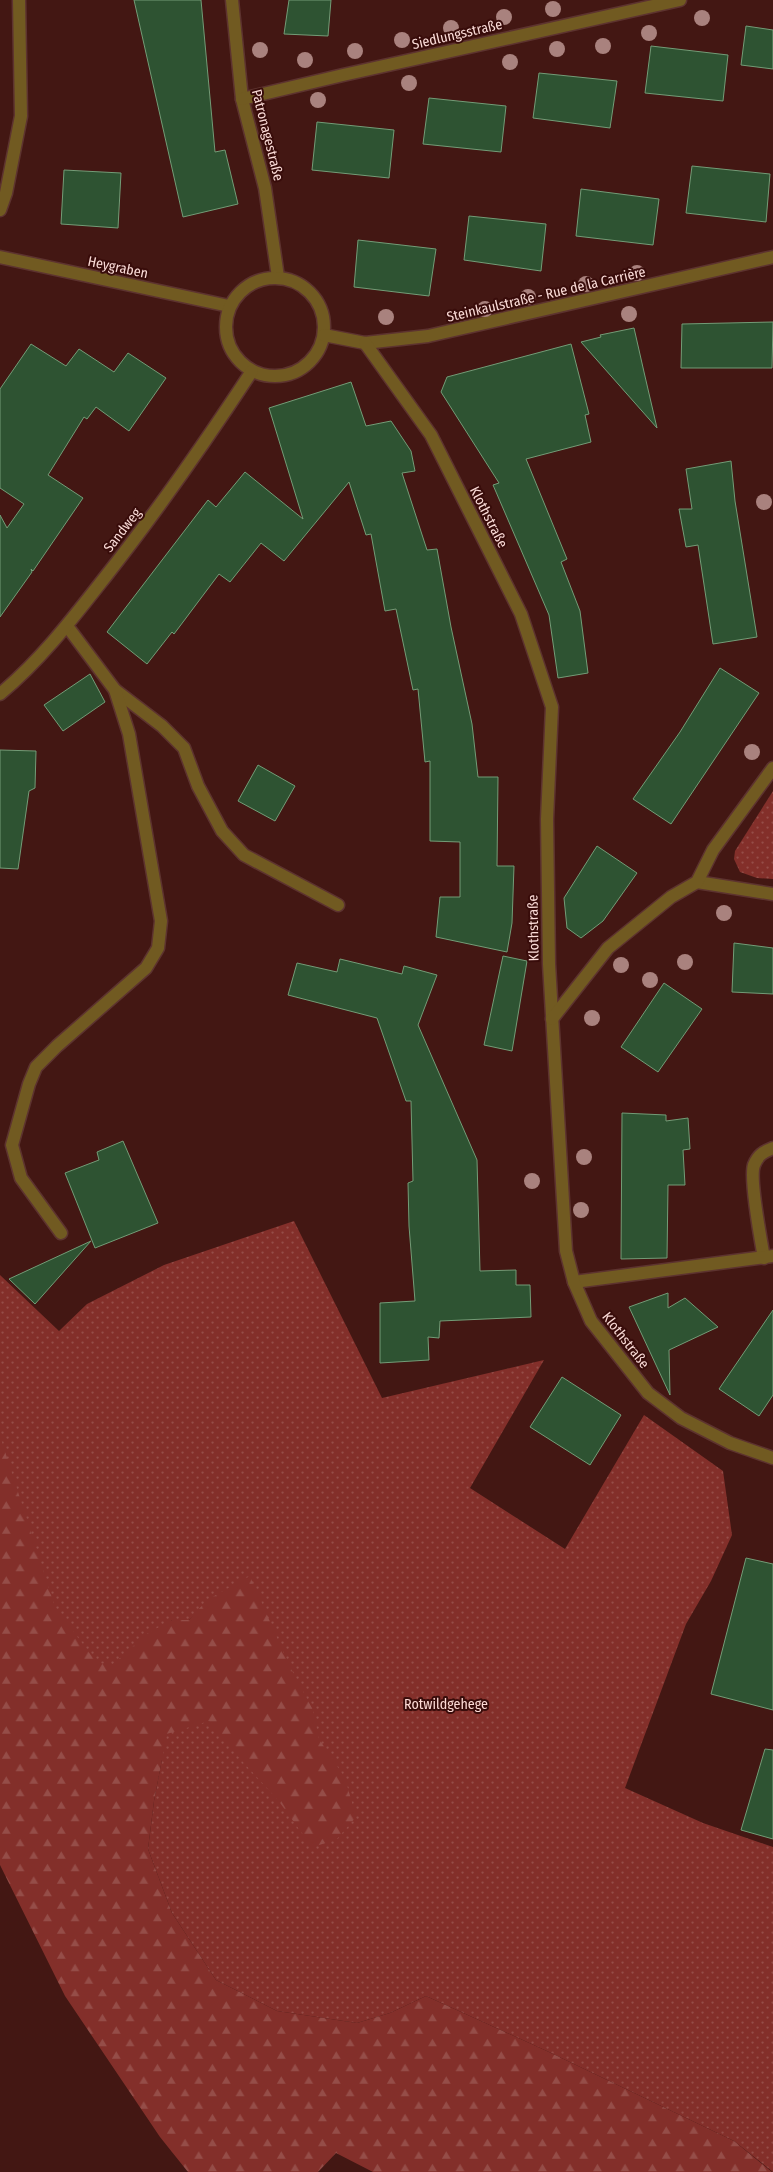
<svg xmlns="http://www.w3.org/2000/svg" width="773" height="2172" font-family="'Fira Sans Condensed',sans-serif">
<style>
.grass{fill:url(#grass-dots)}
.forest{fill:url(#forest-firs)}
.building{fill:#2e5332;stroke:#739c77}
.lines{fill:none;stroke-linecap:round;stroke-linejoin:round}
.service-casing{stroke:#5d332f;stroke-width:15}
.minor-casing{stroke:#5d332f;stroke-width:15}
.service{stroke:#715a21;stroke-width:12}
.minor{stroke:#715a21;stroke-width:12}
.tree{fill:#a9827e}
.labels{text-anchor:middle;stroke-width:4;stroke-linejoin:round;paint-order:stroke}
.street-label{font-size:14px;fill:#fbdcd8;stroke:#380c0a}
.park-label{font-size:14px;fill:#fcdad5;stroke:#380c0a}
</style>
<defs>
<pattern id="grass-dots" width="8" height="8" patternUnits="userSpaceOnUse" patternTransform="scale(1.25)"><rect width="8" height="8" fill="#832f2a"/><path d="M2 2h.1M6 6h.1" fill="none" stroke="#954d48" stroke-width="1.8" stroke-linecap="round"/></pattern>
<pattern id="forest-firs" width="22" height="20" patternUnits="userSpaceOnUse" patternTransform="scale(1.25)"><rect width="22" height="20" fill="#832f2a"/><path d="M5 1l3.5 6h-7zM16 11l3.5 6h-7z" fill="#954d48"/></pattern>
</defs>
<rect width="100%" height="100%" fill="#431713"/>
<g class="grass">
<path d="M 773,791 L 773,879 L 757,878 L 740,872 L 734,859 L 735,851 Z"/>
<path d="M 294,1221 L 382,1398 L 544,1360 L 470,1488 L 565,1549 L 644,1415 L 723,1471 L 732,1535 L 711,1581 L 686,1624 L 625,1788 L 703,1823 L 773,1847 L 773,2172 L 734,2141 L 549,2052 L 426,1996 L 390,2013 L 357,2023 L 277,2011 L 216,1980 L 172,1913 L 148,1849 L 154,1801 L 162,1759 L 141,1722 L 198,1612 L 189,1620 L 172,1620 L 107,1685 L 0,1575 L 0,1275 L 59,1331 L 87,1304 L 164,1265 Z"/>
</g>
<path class="forest" d="M 0,1436 L 55,1607 L 97,1663 L 112,1665 L 148,1633 L 172,1620 L 189,1620 L 207,1600 L 250,1576 L 289,1665 L 313,1710 L 319,1739 L 345,1778 L 356,1817 L 336,1840 L 312,1847 L 278,1800 L 243,1762 L 209,1721 L 167,1734 L 154,1801 L 148,1849 L 172,1913 L 216,1980 L 277,2011 L 357,2023 L 390,2013 L 426,1996 L 549,2052 L 734,2141 L 772,2172 L 373,2172 L 336,2153 L 318,2172 L 188,2172 L 160,2137 L 65,1996 L 0,1865 Z"/>
<g class="building">
<path d="M 134,0 L 201,0 L 215,152 L 225,150 L 238,204 L 183,217 Z"/>
<path d="M 289,0 L 331,0 L 328,36 L 284,34 Z"/>
<path d="M 746,26 L 773,30 L 773,69 L 741,65 Z"/>
<path d="M 651,46 L 728,55 L 723,101 L 645,93 Z"/>
<path d="M 539,73 L 617,81 L 610,128 L 533,118 Z"/>
<path d="M 429,98 L 506,106 L 501,152 L 423,144 Z"/>
<path d="M 317,122 L 394,130 L 389,178 L 312,170 Z"/>
<path d="M 692,166 L 770,174 L 766,222 L 686,213 Z"/>
<path d="M 64,170 L 121,173 L 118,228 L 61,224 Z"/>
<path d="M 581,189 L 659,199 L 653,245 L 576,236 Z"/>
<path d="M 469,216 L 546,224 L 541,271 L 464,260 Z"/>
<path d="M 358,240 L 436,249 L 429,296 L 354,287 Z"/>
<path d="M 773,322 L 772,368 L 681,368 L 682,324 Z"/>
<path d="M 634,328 L 644,372 L 657,428 L 581,342 L 601,337 L 600,335 Z"/>
<path d="M 31,344 L 66,366 L 79,349 L 114,372 L 128,353 L 166,378 L 129,431 L 96,407 L 87,419 L 84,417 L 48,475 L 83,498 L 33,571 L 31,569 L 32,572 L 0,617 L 0,515 L 7,528 L 24,504 L 0,488 L 0,389 Z"/>
<path d="M 571,344 L 589,414 L 585,415 L 591,442 L 526,459 L 567,559 L 561,562 L 580,611 L 588,673 L 558,678 L 549,615 L 493,485 L 499,483 L 441,392 L 447,377 Z"/>
<path d="M 351,382 L 366,426 L 391,421 L 411,451 L 415,471 L 402,473 L 427,550 L 437,549 L 451,627 L 472,724 L 478,777 L 498,777 L 497,866 L 514,866 L 512,923 L 507,952 L 436,937 L 440,897 L 460,897 L 460,842 L 430,841 L 430,761 L 425,762 L 418,689 L 413,690 L 396,609 L 385,611 L 371,534 L 366,535 L 349,482 L 284,561 L 261,543 L 230,582 L 219,574 L 174,634 L 172,632 L 147,664 L 107,632 L 208,500 L 216,507 L 245,472 L 303,519 L 269,408 Z"/>
<path d="M 731,461 L 735,501 L 757,637 L 713,644 L 698,545 L 686,547 L 679,509 L 692,509 L 686,469 Z"/>
<path d="M 720,668 L 759,693 L 671,824 L 633,799 L 680,732 Z"/>
<path d="M 90,674 L 105,702 L 63,731 L 44,705 Z"/>
<path d="M 0,750 L 36,751 L 35,788 L 29,791 L 18,869 L 0,868 Z"/>
<path d="M 258,765 L 295,786 L 275,821 L 238,801 Z"/>
<path d="M 597,846 L 637,873 L 603,921 L 581,938 L 567,928 L 564,898 Z"/>
<path d="M 734,943 L 773,948 L 773,994 L 732,992 Z"/>
<path d="M 503,956 L 527,961 L 512,1051 L 484,1045 Z"/>
<path d="M 340,959 L 402,974 L 404,966 L 437,975 L 418,1025 L 477,1160 L 480,1271 L 516,1270 L 516,1285 L 530,1285 L 531,1317 L 440,1321 L 439,1338 L 428,1337 L 429,1360 L 380,1363 L 380,1303 L 415,1301 L 409,1226 L 408,1183 L 413,1181 L 411,1101 L 406,1101 L 377,1018 L 288,995 L 297,963 L 337,972 Z"/>
<path d="M 664,983 L 702,1009 L 658,1072 L 621,1047 Z"/>
<path d="M 622,1113 L 666,1115 L 666,1121 L 688,1118 L 690,1149 L 683,1150 L 685,1185 L 668,1185 L 667,1258 L 621,1259 Z"/>
<path d="M 123,1141 L 158,1223 L 95,1248 L 65,1173 L 99,1160 L 97,1152 Z"/>
<path d="M 91,1241 L 35,1304 L 9,1279 Z"/>
<path d="M 668,1293 L 668,1308 L 685,1298 L 718,1327 L 669,1350 L 670,1395 L 629,1307 Z"/>
<path d="M 773,1310 L 773,1395 L 759,1416 L 719,1389 Z"/>
<path d="M 562,1377 L 621,1415 L 590,1465 L 530,1427 Z"/>
<path d="M 746,1558 L 773,1564 L 773,1710 L 711,1694 Z"/>
<path d="M 765,1749 L 773,1750 L 773,1839 L 741,1830 Z"/>
</g>
<g class="lines">
<defs>
<g id="service">
<path d="M 115,690 L 162,726 L 184,748 L 198,786 L 222,831 L 244,855 L 338,905"/>
<path d="M 61,1233 L 21,1178 L 12,1145 L 29,1084 L 36,1067 L 57,1046 L 146,968 L 158,948 L 161,921 L 129,734 L 115,690 L 67,626"/>
<path d="M 764,1258 C 761,1241 749,1178 754,1165 C 758,1155 763,1152 773,1148"/>
<path d="M 574,1282 L 773,1256"/>
</g>
<g id="minor">
<path d="M 232,0 L 242,99 L 265,188 L 278,277"/>
<path d="M 242,99 L 343,75 L 680,0"/>
<path d="M 0,210 L 6,193 L 21,116 L 19,0"/>
<path d="M 0,257 L 229,306"/>
<circle cx="275" cy="327" r="49"/>
<path d="M 324,335 L 365,343 L 428,336 L 773,257"/>
<path d="M 365,343 L 431,435 L 521,614 L 552,707 L 547,819 L 549,964 L 566,1251 L 574,1282 L 591,1321 L 648,1393 L 681,1418 L 730,1443 L 773,1458"/>
<path d="M 0,694 C 41,660 73,618 106,576 C 158,510 206,441 252,371"/>
<path d="M 697,882 L 773,894"/>
<path d="M 552,1019 L 608,948 L 671,897 L 697,882 L 713,850 L 773,768"/>
</g>
</defs>
<use href="#service" class="service-casing"/>
<use href="#minor" class="minor-casing"/>
<use href="#service" class="service"/>
<use href="#minor" class="minor"/>
</g>
<g class="tree">
<circle cx="553" cy="9" r="8"/>
<circle cx="504" cy="17" r="8"/>
<circle cx="702" cy="18" r="8"/>
<circle cx="451" cy="28" r="8"/>
<circle cx="649" cy="33" r="8"/>
<circle cx="402" cy="40" r="8"/>
<circle cx="603" cy="46" r="8"/>
<circle cx="557" cy="49" r="8"/>
<circle cx="260" cy="50" r="8"/>
<circle cx="355" cy="51" r="8"/>
<circle cx="305" cy="60" r="8"/>
<circle cx="510" cy="62" r="8"/>
<circle cx="409" cy="83" r="8"/>
<circle cx="318" cy="100" r="8"/>
<circle cx="637" cy="273" r="8"/>
<circle cx="586" cy="284" r="8"/>
<circle cx="528" cy="297" r="8"/>
<circle cx="485" cy="309" r="8"/>
<circle cx="629" cy="314" r="8"/>
<circle cx="386" cy="317" r="8"/>
<circle cx="764" cy="502" r="8"/>
<circle cx="752" cy="752" r="8"/>
<circle cx="724" cy="913" r="8"/>
<circle cx="685" cy="962" r="8"/>
<circle cx="621" cy="965" r="8"/>
<circle cx="650" cy="980" r="8"/>
<circle cx="592" cy="1018" r="8"/>
<circle cx="584" cy="1157" r="8"/>
<circle cx="532" cy="1181" r="8"/>
<circle cx="581" cy="1210" r="8"/>
</g>
<g class="labels">
<g class="street-label">
<text transform="translate(457 34) rotate(-13)" y="5">Siedlungsstraße</text>
<text transform="translate(268 135) rotate(76)" y="5">Patronagestraße</text>
<text transform="translate(118 267) rotate(12)" y="5">Heygraben</text>
<text transform="translate(546 294) rotate(-13)" y="5">Steinkaulstraße - Rue de la Carrière</text>
<text transform="translate(489 517) rotate(63)" y="5">Klothstraße</text>
<text transform="translate(122 530) rotate(-52)" y="5">Sandweg</text>
<text transform="translate(533 928) rotate(-91)" y="5">Klothstraße</text>
<text transform="translate(626 1340) rotate(52)" y="5">Klothstraße</text>
</g>
<g class="park-label">
<text x="446" y="1709">Rotwildgehege</text>
</g>
</g>
</svg>
